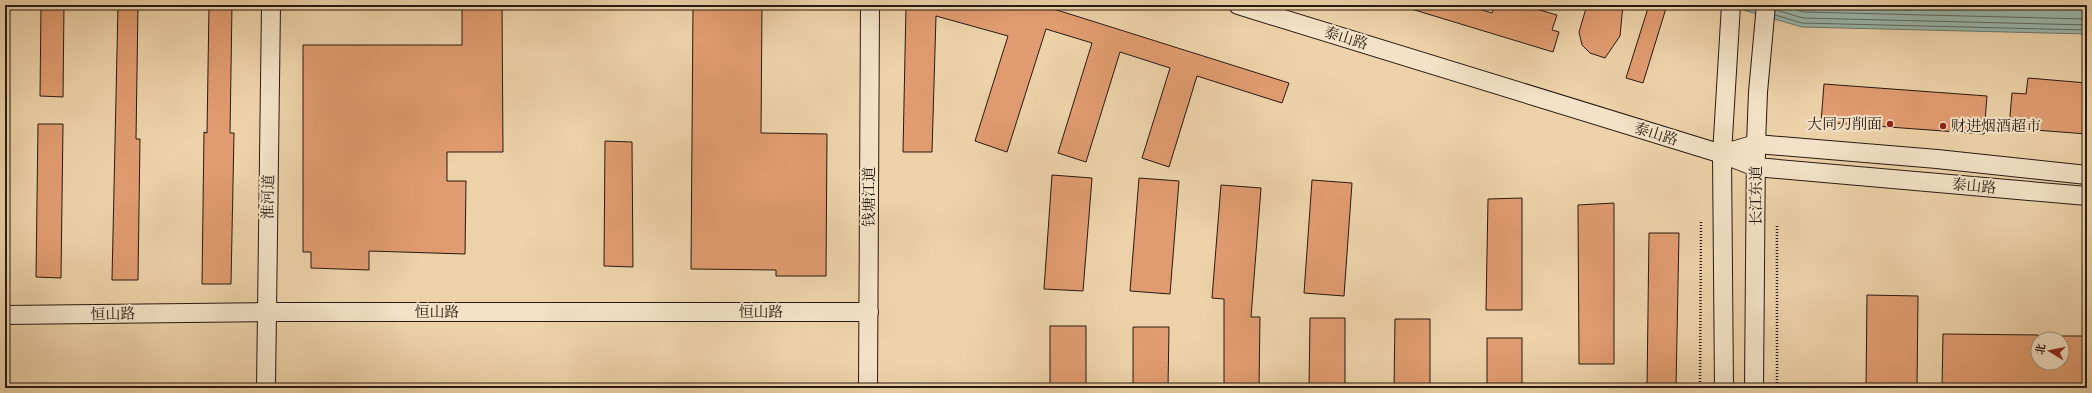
<svg xmlns="http://www.w3.org/2000/svg" width="2092" height="393" font-family="Alegreya,'Noto Serif SC',serif">
<style>
.water{fill:#99b7ac;stroke:#6c786e}
.lines{fill:none;stroke-linecap:round;stroke-linejoin:round}
.shore{stroke:#60685e;stroke-width:1}
.building{fill:#e09c70;stroke:#281a11}
.secondary-casing{stroke:#281a11;stroke-width:20}
.path{stroke:#281a11;stroke-width:2.5;stroke-dasharray:1 2;stroke-linecap:butt}
.secondary{stroke:#f3e2c7;stroke-width:18}
.poi-dot{fill:#8f2418;stroke:#f3e2c7;stroke-width:1.5}
.labels{text-anchor:middle;stroke-width:4;stroke-linejoin:round;paint-order:stroke}
.street-label{font-size:15px;fill:#281a11;stroke:#f3e2c7}
.poi-label{font-size:15px;fill:#281a11;stroke:#f3e2c7;text-anchor:end}
</style>
<rect width="100%" height="100%" fill="#edd2a9"/>
<filter id="stains"><feTurbulence type="fractalNoise" baseFrequency=".005" numOctaves="4"/><feColorMatrix values="0 0 0 0 .2 0 0 0 0 .09 0 0 0 0 .02 0 0 0 .5 -.17"/></filter>
<radialGradient id="worn" r=".72"><stop offset=".6" stop-color="#630" stop-opacity="0"/><stop offset="1" stop-color="#630" stop-opacity=".3"/></radialGradient>
<path class="water" d="M 1726,5 L 2087,5 L 2087,34 L 1802,27 Z"/>
<g class="lines">
<g class="shore">
<path d="M 1780,5 L 1804,12 L 2087,19"/>
<path d="M 1776,10 L 1803,18 L 2087,25"/>
<path d="M 1775,15 L 1802,23 L 2087,30"/>
</g>
</g>
<g class="building">
<path d="M 41,5 L 64,5 L 63,97 L 40,96 Z"/>
<path d="M 118,5 L 138,5 L 136,139 L 140,139 L 138,280 L 112,280 Z"/>
<path d="M 209,5 L 232,5 L 230,133 L 234,133 L 231,284 L 202,284 L 204,132 L 207,133 Z"/>
<path d="M 462,5 L 502,5 L 503,152 L 447,152 L 447,181 L 466,181 L 465,254 L 369,251 L 369,270 L 311,268 L 311,252 L 303,252 L 303,45 L 462,45 Z"/>
<path d="M 693,5 L 762,5 L 761,133 L 827,134 L 826,276 L 776,276 L 776,270 L 691,269 Z"/>
<path d="M 906,5 L 1041,5 L 1289,83 L 1282,103 L 1197,76 L 1169,167 L 1142,158 L 1170,68 L 1120,52 L 1086,162 L 1058,153 L 1092,43 L 1046,29 L 1007,152 L 975,141 L 1008,36 L 936,16 L 932,152 L 903,152 Z"/>
<path d="M 1409,5 L 1466,5 L 1492,13 L 1495,5 L 1522,5 L 1557,15 L 1552,30 L 1559,32 L 1553,52 L 1408,8 Z"/>
<path d="M 1587,5 L 1623,5 L 1620,36 L 1605,58 L 1590,53 L 1582,45 L 1579,32 Z"/>
<path d="M 1649,5 L 1667,5 L 1643,83 L 1626,78 Z"/>
<path d="M 2028,78 L 2087,83 L 2087,134 L 2009,128 L 2012,93 L 2026,94 Z"/>
<path d="M 1824,84 L 1987,96 L 1984,134 L 1821,122 Z"/>
<path d="M 38,124 L 63,124 L 61,278 L 36,277 Z"/>
<path d="M 605,141 L 632,142 L 633,267 L 604,266 Z"/>
<path d="M 1052,175 L 1092,178 L 1083,291 L 1044,289 Z"/>
<path d="M 1139,178 L 1179,181 L 1170,294 L 1130,291 Z"/>
<path d="M 1312,180 L 1352,183 L 1344,296 L 1304,293 Z"/>
<path d="M 1221,185 L 1261,188 L 1251,317 L 1260,317 L 1259,388 L 1224,388 L 1224,299 L 1212,298 Z"/>
<path d="M 1522,198 L 1522,310 L 1486,310 L 1488,199 Z"/>
<path d="M 1614,203 L 1614,364 L 1579,364 L 1578,205 Z"/>
<path d="M 1649,233 L 1679,233 L 1676,388 L 1647,388 Z"/>
<path d="M 1867,295 L 1918,296 L 1917,388 L 1866,388 Z"/>
<path d="M 1310,318 L 1345,318 L 1345,388 L 1309,388 Z"/>
<path d="M 1395,319 L 1430,319 L 1430,388 L 1394,388 Z"/>
<rect x="1050" y="326" width="36" height="62"/>
<path d="M 1133,327 L 1169,327 L 1168,388 L 1133,388 Z"/>
<path d="M 1943,334 L 2038,335 L 2038,363 L 2062,363 L 2062,336 L 2087,336 L 2087,388 L 1942,388 Z"/>
<rect x="1487" y="338" width="35" height="50"/>
</g>
<g class="lines">
<defs>
<g id="secondary">
<path d="M 1238,5 L 1722,154 L 1756,167 L 2087,196"/>
<path d="M 1722,154 L 1756,144 L 1937,159 L 2087,175"/>
<path d="M 5,315 L 267,312 L 869,312"/>
<path d="M 266,388 L 271,5"/>
<path d="M 868,388 L 870,5"/>
<path d="M 1724,388 L 1722,154 L 1731,5"/>
<path d="M 1754,388 L 1756,144 L 1758,92 L 1766,5"/>
</g>
</defs>
<use href="#secondary" class="secondary-casing"/>
<g class="path">
<path d="M 1777,226 L 1777,388"/>
<path d="M 1700,388 L 1701,222"/>
</g>
<use href="#secondary" class="secondary"/>
</g>
<g class="poi-dot">
<circle cx="1890" cy="124" r="4"/>
<circle cx="1943" cy="126" r="4"/>
</g>
<g class="labels">
<g class="street-label">
<text transform="translate(1346 38) rotate(17)" y="5">泰山路</text>
<text transform="translate(1656 134) rotate(17)" y="5">泰山路</text>
<text transform="translate(1974 186) rotate(5)" y="5">泰山路</text>
<text transform="translate(1756 196) rotate(-90)" y="5">长江东道</text>
<text transform="translate(268 197) rotate(-89)" y="5">淮河道</text>
<text transform="translate(869 197) rotate(-90)" y="5">钱塘江道</text>
<text x="437" y="317">恒山路</text>
<text x="761" y="317">恒山路</text>
<text transform="translate(113 314) rotate(-1)" y="5">恒山路</text>
</g>
<g class="poi-label">
<text x="1882" y="129">大同刀削面</text>
<text x="1951" y="131" text-anchor="start">财进烟酒超市</text>
</g>
</g>
<rect width="2092" height="393" fill="none" stroke="#edd2a9" stroke-width="20"/>
<rect x="6" y="6" width="2080" height="381" fill="none" stroke="#281a11" stroke-width="2"/>
<rect x="10" y="10" width="2072" height="373" fill="none" stroke="#281a11"/>
<g transform="translate(2050 351) rotate(280)"><circle r="19" fill="#f3e2c7" stroke="#a2927e"/>
<path d="M0-3L7 15L0 10L-7 15Z" fill="#8f2418"/>
<text y="-6" font-size="11" font-weight="bold" text-anchor="middle" fill="#281a11">北</text>
</g>
<rect width="100%" height="100%" filter="url(#stains)"/>
<rect width="100%" height="100%" fill="url(#worn)"/>
</svg>
